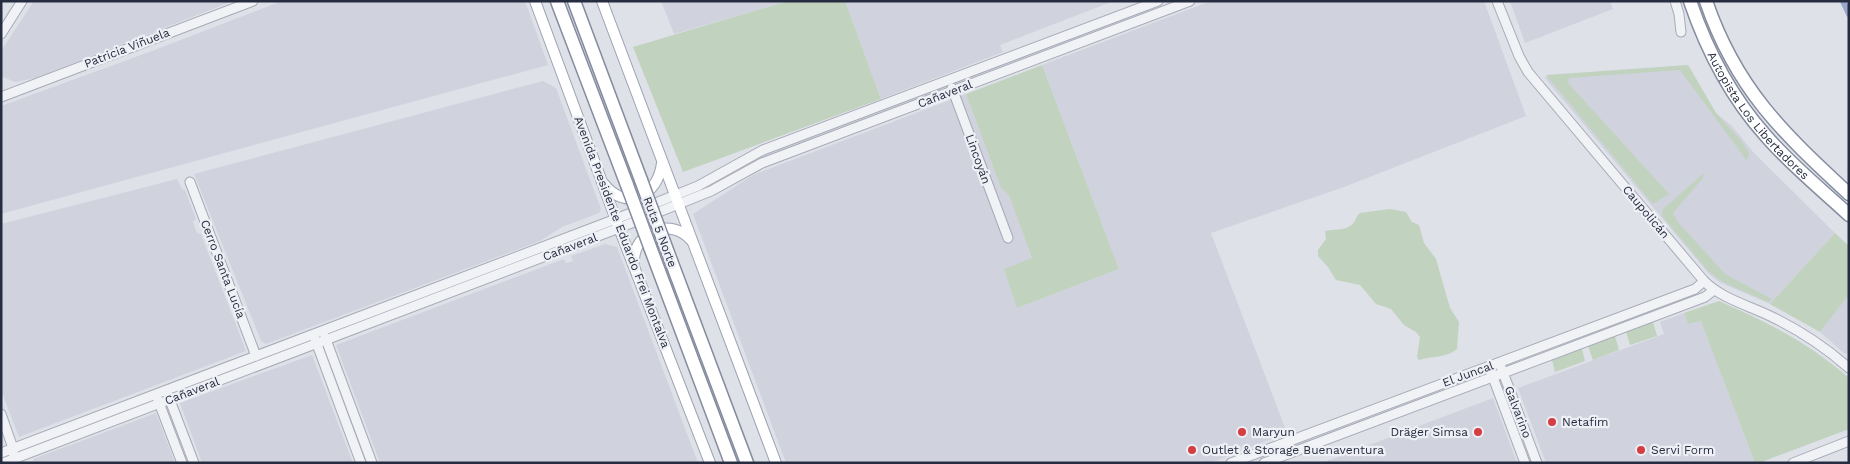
<svg xmlns="http://www.w3.org/2000/svg" width="1850" height="464" font-family="'Work Sans',sans-serif">
<style>
.built{fill:#d0d3dd}
.green{fill:#c1d2bf}
.lines{fill:none;stroke-linecap:round;stroke-linejoin:round}
.canal{stroke:#98a9ca;stroke-width:6}
.minor-casing{stroke:#a7abb6;stroke-width:11}
.major-casing{stroke:#9da3b4;stroke-width:12}
.highway-casing{stroke:#858c9f;stroke-width:15}
.minor{stroke:#f1f2f6;stroke-width:9}
.major{stroke:#fff;stroke-width:10}
.highway{stroke:#fff;stroke-width:12}
.highway-bridge-casing{stroke:#858c9f;stroke-width:15;stroke-linecap:butt}
.highway-bridge{stroke:#fff;stroke-width:12}
.poi-dot{fill:#d23e41;stroke:#eef0f6;stroke-width:2}
.labels{text-anchor:middle;stroke-width:4.5;stroke-linejoin:round;paint-order:stroke}
.street-label{font-size:12px;fill:#272d40;stroke:#eef0f6}
.poi-label{font-size:12px;fill:#272d40;stroke:#eef0f6;text-anchor:start}
</style>
<rect width="100%" height="100%" fill="#dee1e8"/>
<g class="built">
<path d="M 34,1 L 233,1 L 36,78 L 15,82 L 1,76 L 1,51 Z"/>
<path d="M 282,1 L 525,1 L 548,65 L 1,214 L 1,106 L 152,51 Z"/>
<path d="M 661,1 L 788,1 L 674,34 Z"/>
<path d="M 845,1 L 1111,1 L 1111,2 L 1000,45 L 1003,52 L 881,99 Z"/>
<path d="M 1211,1 L 1484,1 L 1526,116 L 1344,187 L 1211,233 L 1287,433 L 1210,463 L 786,463 L 693,214 L 753,175 L 966,94 L 1001,188 L 1009,195 L 1032,258 L 1017,308 L 1119,269 L 1042,65 Z"/>
<path d="M 1510,1 L 1610,1 L 1613,9 L 1525,43 Z"/>
<path d="M 1688,65 L 1716,113 L 1732,126 L 1754,153 L 1835,233 L 1770,304 L 1719,282 L 1709,274 L 1544,77 Z"/>
<path d="M 543,81 L 556,88 L 601,209 L 599,213 L 562,227 L 540,241 L 266,344 L 261,341 L 194,174 Z"/>
<path d="M 177,179 L 182,189 L 185,190 L 196,219 L 193,222 L 197,233 L 201,234 L 246,351 L 19,437 L 1,390 L 1,224 Z"/>
<path d="M 605,244 L 617,247 L 698,463 L 380,463 L 336,345 L 564,259 L 566,263 L 573,261 L 571,256 Z"/>
<path d="M 1849,295 L 1849,353 L 1845,354 L 1820,332 Z"/>
<path d="M 1684,313 L 1688,324 L 1701,320 L 1755,463 L 1546,463 L 1518,388 L 1664,334 L 1660,322 Z"/>
<path d="M 312,355 L 353,463 L 202,463 L 180,403 Z"/>
<path d="M 1493,398 L 1517,463 L 1322,463 L 1419,426 Z"/>
<path d="M 156,413 L 175,463 L 34,463 L 33,459 Z"/>
</g>
<g class="green">
<path d="M 788,1 L 845,1 L 881,99 L 683,172 L 633,47 Z"/>
<path d="M 1042,65 L 1119,269 L 1017,308 L 1004,269 L 1032,258 L 1009,195 L 1001,188 L 966,94 Z"/>
<path d="M 1688,65 L 1716,113 L 1742,142 L 1749,153 L 1747,161 L 1680,70 L 1569,78 L 1568,83 L 1669,194 L 1653,204 L 1546,75 Z"/>
<path d="M 1704,173 L 1703,178 L 1673,213 L 1677,221 L 1725,274 L 1772,299 L 1768,302 L 1723,282 L 1709,272 L 1662,216 L 1663,209 Z"/>
<path d="M 1390,209 L 1406,212 L 1412,222 L 1419,225 L 1424,243 L 1436,259 L 1450,308 L 1459,322 L 1457,349 C 1446,358 1431,356 1419,360 L 1417,357 L 1420,337 L 1416,332 L 1404,325 L 1391,309 L 1376,304 L 1360,285 L 1336,280 L 1328,267 L 1318,256 L 1318,250 L 1326,239 L 1325,231 C 1333,229 1343,231 1350,226 C 1356,223 1355,217 1360,213 Z"/>
<path d="M 1835,233 L 1849,246 L 1849,295 L 1820,332 L 1770,304 Z"/>
<path d="M 1719,301 C 1769,323 1807,342 1849,378 L 1849,429 L 1759,463 L 1755,463 L 1701,321 L 1688,324 L 1684,313 Z"/>
<path d="M 1653,322 L 1657,336 L 1630,345 L 1626,332 Z"/>
<path d="M 1615,336 L 1619,350 L 1593,360 L 1588,346 Z"/>
<path d="M 1582,349 L 1585,361 L 1555,372 L 1552,360 Z"/>
</g>
<g class="lines">
<path class="canal" d="M 1843,1 L 1849,14"/>
<defs>
<g id="minor">
<path d="M 1497,1 L 1519,56 L 1528,72 L 1704,281 C 1721,298 1747,305 1768,315 C 1798,329 1824,346 1849,368"/>
<path d="M 1675,1 L 1679,14 L 1681,32"/>
<path d="M 1,34 L 22,1"/>
<path d="M 952,88 L 1008,238"/>
<path d="M 1,97 L 253,1"/>
<path d="M 190,182 L 256,356"/>
<path d="M 325,337 L 372,463"/>
<path d="M 315,339 L 361,463"/>
<path d="M 1501,367 L 1537,463"/>
<path d="M 1491,372 L 1525,463"/>
<path d="M 168,395 L 194,463"/>
<path d="M 158,400 L 182,463"/>
<path d="M 1,414 L 13,448 L 13,453"/>
<path d="M 1,453 L 616,219 L 698,186 L 763,150 L 1158,1"/>
<path d="M 3,463 L 619,228 L 711,191 L 762,163 L 1190,1"/>
<path d="M 1231,463 L 1695,289 L 1704,281"/>
<path d="M 1264,463 L 1705,297 L 1714,290"/>
<path d="M 1793,463 L 1849,441"/>
</g>
<g id="major">
<path d="M 535,1 L 619,228 L 710,463"/>
<path d="M 602,1 L 776,463"/>
<path d="M 604,184 C 626,212 658,196 662,163"/>
<path d="M 634,261 C 634,231 671,217 691,240"/>
</g>
<g id="highway">
<path d="M 557,1 L 627,185"/>
<path d="M 574,1 L 641,180"/>
<path id="s1" d="M 1690,1 C 1707,51 1731,97 1766,136 C 1791,165 1821,189 1849,215"/>
<path d="M 1706,1 C 1736,89 1783,133 1849,194"/>
<path d="M 664,242 L 747,463"/>
<path d="M 650,247 L 731,463"/>
</g>
</defs>
<use href="#minor" class="minor-casing"/>
<use href="#major" class="major-casing"/>
<use href="#highway" class="highway-casing"/>
<use href="#minor" class="minor"/>
<use href="#major" class="major"/>
<use href="#highway" class="highway"/>
<defs>
<g id="highway-bridge">
<path d="M 641,180 L 664,242"/>
<path d="M 627,185 L 650,247"/>
</g>
</defs>
<use href="#highway-bridge" class="highway-bridge-casing"/>
<use href="#highway-bridge" class="highway-bridge"/>
</g>
<g class="poi-dot">
<circle cx="1552" cy="422" r="5"/>
<circle cx="1242" cy="432" r="5"/>
<circle cx="1478" cy="432" r="5"/>
<circle cx="1192" cy="450" r="5"/>
<circle cx="1641" cy="450" r="5"/>
</g>
<g class="labels">
<g class="street-label">
<text transform="translate(127 48) rotate(-21)" y="4">Patricia Viñuela</text>
<text transform="translate(945 94) rotate(-21)" y="4">Cañaveral</text>
<text dy="4" stroke="none"><textPath href="#s1" startOffset="135">Autopista Los Libertadores</textPath></text>
<text transform="translate(978 159) rotate(70)" y="4">Lincoyán</text>
<text transform="translate(1646 212) rotate(50)" y="4">Caupolicán</text>
<text transform="translate(622 232) rotate(69)" y="4">Avenida Presidente Eduardo Frei Montalva</text>
<text transform="translate(660 232) rotate(69)" y="4">Ruta 5 Norte</text>
<text transform="translate(570 247) rotate(-21)" y="4">Cañaveral</text>
<text transform="translate(223 269) rotate(69)" y="4">Cerro Santa Lucía</text>
<text transform="translate(1468 374) rotate(-20)" y="4">El Juncal</text>
<text transform="translate(192 391) rotate(-21)" y="4">Cañaveral</text>
<text transform="translate(1518 412) rotate(69)" y="4">Galvarino</text>
</g>
<g class="poi-label">
<text x="1562" y="426">Netafim</text>
<text x="1252" y="436">Maryun</text>
<text x="1468" y="436" text-anchor="end">Dräger Simsa</text>
<text x="1202" y="454">Outlet &amp; Storage Buenaventura</text>
<text x="1651" y="454">Servi Form</text>
</g>
</g>
<rect width="1850" height="464" fill="none" stroke="#272d40" stroke-width="5"/>
</svg>
